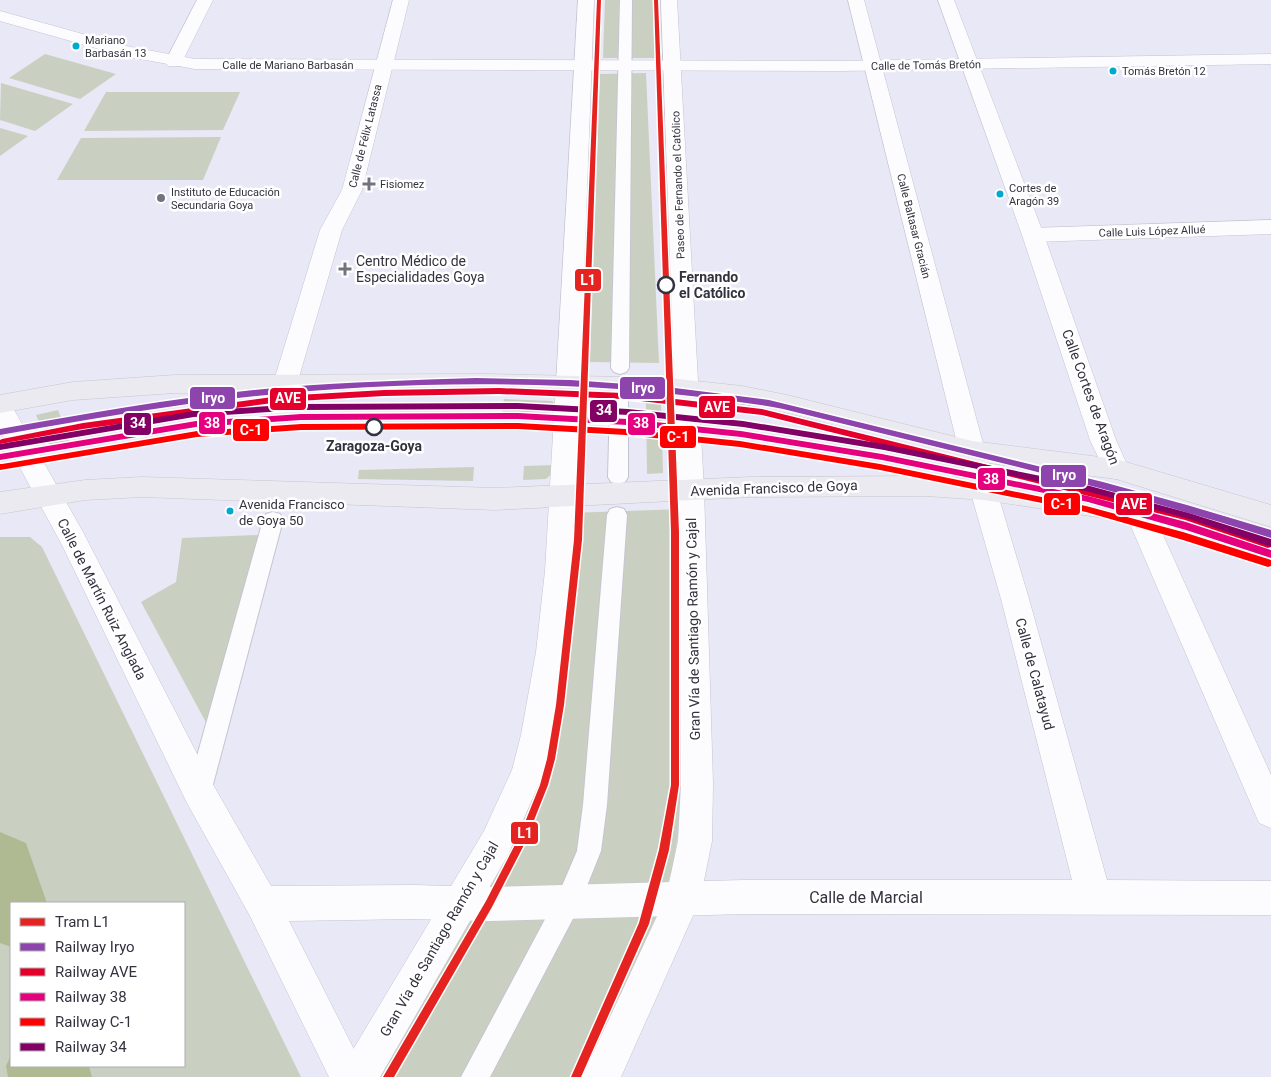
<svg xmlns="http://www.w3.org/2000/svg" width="1271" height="1077" font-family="Roboto,sans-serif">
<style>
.green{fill:#cad0c1;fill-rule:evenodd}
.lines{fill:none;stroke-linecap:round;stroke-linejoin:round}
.river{fill:#afba93;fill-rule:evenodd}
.pedestrian-casing{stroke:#c5c4d1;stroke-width:2}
.minor-casing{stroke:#c5c4d1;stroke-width:1}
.tertiary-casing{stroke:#c5c4d1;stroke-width:1}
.secondary-casing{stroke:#c5c4d1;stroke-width:1}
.primary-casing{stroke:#c6c6ce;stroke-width:1}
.pedestrian{fill:#fcfcfe;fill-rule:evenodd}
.minor{fill:#fcfcfe;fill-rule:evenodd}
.tertiary{fill:#fcfcfe;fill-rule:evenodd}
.secondary{fill:#fcfcfe;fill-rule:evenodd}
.primary{fill:#ebeaf0;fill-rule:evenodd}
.rail-1-casing{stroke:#fff;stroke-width:3}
.rail-2-casing{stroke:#fff;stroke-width:3}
.rail-3-casing{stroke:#fff;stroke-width:3}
.rail-4-casing{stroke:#fff;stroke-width:3}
.rail-5-casing{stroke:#fff;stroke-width:3}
.rail-1{fill:#8e44ad;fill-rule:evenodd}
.rail-2{fill:#e4002b;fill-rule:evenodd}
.rail-3{fill:#e5007d;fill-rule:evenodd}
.rail-4{fill:#f00;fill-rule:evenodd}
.rail-5{fill:#830065;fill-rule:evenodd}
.tram-1-casing{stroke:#fff;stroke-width:3}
.tram-1{fill:#e52422;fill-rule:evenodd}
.bus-dot{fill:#00a9ce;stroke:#fff;stroke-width:2}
.poi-dot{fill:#73727f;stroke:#fff;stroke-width:2}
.stop-dot{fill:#fff;stroke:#33323f;stroke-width:2.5}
.labels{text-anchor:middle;stroke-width:5;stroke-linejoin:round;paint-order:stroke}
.far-bus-label{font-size:11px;fill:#33323f;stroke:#fff;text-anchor:start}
.far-street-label{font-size:11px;fill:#33323f;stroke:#fff}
.far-poi-label{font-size:11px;fill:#33323f;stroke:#fff;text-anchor:start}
.bus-label{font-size:13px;fill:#33323f;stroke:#fff;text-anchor:start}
.poi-label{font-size:14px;fill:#33323f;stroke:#fff;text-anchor:start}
.stop-label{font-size:14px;font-weight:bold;fill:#33323f;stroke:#fff;text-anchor:start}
.street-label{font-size:14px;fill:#33323f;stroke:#fff}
.near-street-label{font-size:16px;fill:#33323f;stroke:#fff}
.line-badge{stroke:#fff;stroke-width:2}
.badge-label{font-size:14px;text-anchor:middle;font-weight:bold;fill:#fff}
</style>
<rect width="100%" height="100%" fill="#e9e8f6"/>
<g class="green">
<path d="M 605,0 L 653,0 L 655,58 L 603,58 Z"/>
<path d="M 45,54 L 116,74 L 80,99 L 9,78 Z"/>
<path d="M 646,73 L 659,363 L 590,362 L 600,74 Z"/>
<path d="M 1,83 L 73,104 L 35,131 L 0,120 Z"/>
<path d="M 106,92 L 240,92 L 223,130 L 84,131 Z"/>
<path d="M 0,128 L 28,136 L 0,156 Z"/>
<path d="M 221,137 L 203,180 L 57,180 L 81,138 Z"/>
<path d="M 504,399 L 552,401 L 555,404 L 557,412 L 502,413 Z"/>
<path d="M 646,402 L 661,402 L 663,473 L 647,474 Z"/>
<path d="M 58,410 L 70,440 L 51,448 L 36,415 Z"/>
<path d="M 554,465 L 553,473 L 546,479 L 523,480 L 524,466 Z"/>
<path d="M 474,467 L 473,481 L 358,479 L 359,470 Z"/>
<path d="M 683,509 L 683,807 L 672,870 L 658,914 L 588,1077 L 377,1077 L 506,848 L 569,513 Z"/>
<path d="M 259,535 L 209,728 L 141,602 L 176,582 L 182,538 Z"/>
<path d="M 0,537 L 30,537 L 42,547 L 301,1077 L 0,1077 ZM 11,903 L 184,903 L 184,1066 L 11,1066 Z"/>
</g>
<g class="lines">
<g class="river">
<path d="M 0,832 L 26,843 L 47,903 L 11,903 L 11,947 L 0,943 Z"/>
<path d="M 11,1055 L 11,1066 L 89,1066 L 92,1077 L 8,1077 L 6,1066 Z"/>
</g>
<defs>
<g id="pedestrian">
<path d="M 620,0 L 632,0 L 629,368 L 626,372 L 620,374 L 614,372 L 611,368 Z"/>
<path d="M 619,394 L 625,396 L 628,401 L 628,477 L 625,482 L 618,484 L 611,482 L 608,477 L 610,401 L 613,396 Z"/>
<path d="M 617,507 L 624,509 L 627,515 L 607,805 L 601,851 L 577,911 L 490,1077 L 461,1077 L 559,893 L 577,851 L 583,805 L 607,515 L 610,509 Z"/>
<path d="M 273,512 L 280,514 L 283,520 L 211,792 L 207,800 L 199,803 L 191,800 L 187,792 L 263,520 L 266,514 Z"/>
</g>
<g id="minor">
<path d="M 197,0 L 213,0 L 180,66 L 168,66 L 165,62 Z"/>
<path d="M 393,0 L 409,0 L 362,190 L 342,230 L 297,384 L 294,390 L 285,393 L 276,390 L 273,384 L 320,230 L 342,190 Z"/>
<path d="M 848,0 L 864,0 L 985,451 L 1029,599 L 1107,880 L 1271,881 L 1271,915 L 744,914 L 489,921 L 413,919 L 289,921 L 368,1077 L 329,1077 L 250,916 L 187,803 L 62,545 L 0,431 L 0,399 L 9,401 L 83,532 L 211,781 L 271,886 L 413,885 L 489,887 L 744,880 L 1072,880 L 1001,599 L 959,451 Z"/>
<path d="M 1271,220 L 1271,234 L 1033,242 L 1025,240 L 1022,235 L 1025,230 L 1033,228 Z"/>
</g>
<g id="tertiary">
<path d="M 0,11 L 126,46 L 195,59 L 840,61 L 1271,54 L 1271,64 L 840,71 L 195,69 L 124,56 L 0,21 Z"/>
<path d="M 568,375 L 577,378 L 580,384 L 573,571 L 566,652 L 553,735 L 544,772 L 508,855 L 380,1077 L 340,1077 L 345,1063 L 484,831 L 512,770 L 521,735 L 536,652 L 545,571 L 556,384 L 559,378 Z"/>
<path d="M 691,480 L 700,483 L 704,490 L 713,784 L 712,841 L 700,900 L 621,1077 L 582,1077 L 666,897 L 678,841 L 681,784 L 678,490 L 682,483 Z"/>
</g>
<g id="secondary">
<path d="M 578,0 L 594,0 L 580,384 L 577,390 L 568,393 L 559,390 L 556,384 Z"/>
<path d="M 661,0 L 677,0 L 704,490 L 700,497 L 691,500 L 682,497 L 678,490 Z"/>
<path d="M 938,0 L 954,0 L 1044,235 L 1116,440 L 1129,469 L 1125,476 L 1116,479 L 1107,476 L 1090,440 L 1022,235 Z"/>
<path d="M 1140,504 L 1150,507 L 1154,515 L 1271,775 L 1271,828 L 1259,823 L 1126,515 L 1130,507 Z"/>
</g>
<g id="primary">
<path d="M 486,374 L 669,378 L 742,386 L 787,395 L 972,441 L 1116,459 L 1271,505 L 1271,527 L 1116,479 L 972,461 L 787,413 L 742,404 L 669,396 L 486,392 L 175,393 L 73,400 L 0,413 L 0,395 L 73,382 L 175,375 Z"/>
<path d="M 926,476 L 984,480 L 1116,498 L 1271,544 L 1271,568 L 1116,520 L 984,500 L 926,496 L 751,497 L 495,510 L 142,497 L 85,500 L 0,514 L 0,492 L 85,480 L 142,477 L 495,488 L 751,477 Z"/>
</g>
</defs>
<use href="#pedestrian" class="pedestrian-casing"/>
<use href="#minor" class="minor-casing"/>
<use href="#tertiary" class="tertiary-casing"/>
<use href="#secondary" class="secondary-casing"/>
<use href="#primary" class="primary-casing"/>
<use href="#pedestrian" class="pedestrian"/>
<use href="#minor" class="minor"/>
<use href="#tertiary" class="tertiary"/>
<use href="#secondary" class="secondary"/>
<use href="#primary" class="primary"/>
<defs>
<path id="rail-1" d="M 476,378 L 571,380 L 667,387 L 769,400 L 1103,482 L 1187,505 L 1271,530 L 1271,538 C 1111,487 947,450 783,409 C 763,405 742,402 721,400 C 687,395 653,392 618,389 C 475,379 330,385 188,404 C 125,413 62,424 0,435 L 0,429 C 95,412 190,395 286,387 C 349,382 412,380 476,378 Z"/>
<path id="rail-2" d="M 499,388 L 623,393 L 762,409 L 1185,514 L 1271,541 L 1271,547 L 1268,548 L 1185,520 L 762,415 L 623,399 L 499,394 L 384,396 L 280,402 L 83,429 L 0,444 L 0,440 L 2,439 L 83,423 L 280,396 L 384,390 Z"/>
<path id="rail-3" d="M 518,413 L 627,419 L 741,431 L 882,454 L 1088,496 L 1186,522 L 1271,550 L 1271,558 L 1186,530 L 1088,502 L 882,460 L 741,437 L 627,425 L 518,419 L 301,420 L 196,427 L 0,460 L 0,454 L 196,421 L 301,414 Z"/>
<path id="rail-4" d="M 518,423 L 626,429 L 740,441 L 880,464 L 1086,506 L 1183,532 L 1268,559 L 1271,560 L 1271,566 L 1268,567 L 1183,540 L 1086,512 L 880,470 L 740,447 L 626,435 L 518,429 L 301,430 L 197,437 L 0,470 L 0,464 L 2,464 L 197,431 L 301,424 Z"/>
<path id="rail-5" d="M 518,403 L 628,409 L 743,421 L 884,444 L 1090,486 L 1189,513 L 1271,539 L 1271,547 L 1189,519 L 1090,492 L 884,450 L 743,427 L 628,415 L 518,409 L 300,410 L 194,417 L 0,450 L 0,444 L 194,411 L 300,404 Z"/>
</defs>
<use href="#rail-1" class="rail-1-casing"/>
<use href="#rail-2" class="rail-2-casing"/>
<use href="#rail-3" class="rail-3-casing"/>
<use href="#rail-4" class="rail-4-casing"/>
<use href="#rail-5" class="rail-5-casing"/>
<use href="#rail-1" class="rail-1"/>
<use href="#rail-2" class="rail-2"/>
<use href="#rail-3" class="rail-3"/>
<use href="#rail-4" class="rail-4"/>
<use href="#rail-5" class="rail-5"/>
<defs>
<g id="tram-1">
<path d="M 597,0 L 601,0 L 582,540 L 564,705 L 555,759 L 548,785 L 525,843 L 492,907 L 394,1077 L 383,1077 L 486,901 L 519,837 L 540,785 L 547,759 L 556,705 L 574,540 Z"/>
<path d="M 654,0 L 658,0 L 679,532 L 679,785 L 669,850 L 649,924 L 581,1077 L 571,1077 L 639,923 L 659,850 L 671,785 L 671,532 Z"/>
</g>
</defs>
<use href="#tram-1" class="tram-1-casing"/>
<use href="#tram-1" class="tram-1"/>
</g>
<g class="bus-dot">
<circle cx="76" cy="46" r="4.5"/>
<circle cx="1113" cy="71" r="4.5"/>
<circle cx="1000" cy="194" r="4.5"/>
<circle cx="230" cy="511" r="4.5"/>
</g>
<g class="poi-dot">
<path d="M366.5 176.5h5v5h5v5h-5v5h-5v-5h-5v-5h5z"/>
<circle cx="161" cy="198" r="5"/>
<path d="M342.5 261.5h5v5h5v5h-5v5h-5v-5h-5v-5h5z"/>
</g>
<g class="stop-dot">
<circle cx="666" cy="285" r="8"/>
<circle cx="374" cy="427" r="8"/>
</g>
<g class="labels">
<g class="far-bus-label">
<text x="85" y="44">Mariano<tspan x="85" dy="13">Barbasán 13</tspan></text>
<text x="1122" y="75">Tomás Bretón 12</text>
<text x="1009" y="192">Cortes de<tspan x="1009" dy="13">Aragón 39</tspan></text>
</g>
<g class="far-street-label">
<text x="288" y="69">Calle de Mariano Barbasán</text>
<text transform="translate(926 65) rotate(-1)" y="4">Calle de Tomás Bretón</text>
<text transform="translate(365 136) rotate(-76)" y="4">Calle de Félix Latassa</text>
<text transform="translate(678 185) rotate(-92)" y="4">Paseo de Fernando el Católico</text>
<text transform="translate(914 226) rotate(76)" y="4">Calle Baltasar Gracián</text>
<text transform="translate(1152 231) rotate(-2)" y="4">Calle Luis López Allué</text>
</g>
<g class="far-poi-label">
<text x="380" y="188">Fisiomez</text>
<text x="171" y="196">Instituto de Educación<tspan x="171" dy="13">Secundaria Goya</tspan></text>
</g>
<g class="bus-label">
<text x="239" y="509">Avenida Francisco<tspan x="239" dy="16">de Goya 50</tspan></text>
</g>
<g class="poi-label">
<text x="356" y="266">Centro Médico de<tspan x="356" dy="16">Especialidades Goya</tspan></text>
</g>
<g class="stop-label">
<text x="679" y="282">Fernando<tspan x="679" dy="16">el Católico</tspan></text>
<text x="374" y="451" text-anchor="middle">Zaragoza-Goya</text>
</g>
<g class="street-label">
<text transform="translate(1091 397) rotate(70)" y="5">Calle Cortes de Aragón</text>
<text transform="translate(774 488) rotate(-2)" y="5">Avenida Francisco de Goya</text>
<text transform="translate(102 599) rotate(63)" y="5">Calle de Martín Ruiz Anglada</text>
<text transform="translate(693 629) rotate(-91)" y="5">Gran Vía de Santiago Ramón y Cajal</text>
<text transform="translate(1035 674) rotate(75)" y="5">Calle de Calatayud</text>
<text transform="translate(439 939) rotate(-60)" y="5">Gran Vía de Santiago Ramón y Cajal</text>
</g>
<g class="near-street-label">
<text x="866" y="903">Calle de Marcial</text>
</g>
</g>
<g class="line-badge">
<rect x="574" y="268" width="28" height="24" rx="5" fill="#e52422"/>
<rect x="619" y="376" width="47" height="24" rx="5" fill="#8e44ad"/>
<rect x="189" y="386" width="47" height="24" rx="5" fill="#8e44ad"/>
<rect x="269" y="387" width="38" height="24" rx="5" fill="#e4002b"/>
<rect x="698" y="395" width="38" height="24" rx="5" fill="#e4002b"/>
<rect x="589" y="399" width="29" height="24" rx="5" fill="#830065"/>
<rect x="198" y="411" width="28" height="24" rx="5" fill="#e5007d"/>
<rect x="627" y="412" width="29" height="24" rx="5" fill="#e5007d"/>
<rect x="123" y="412" width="29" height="24" rx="5" fill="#830065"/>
<rect x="232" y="418" width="38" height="24" rx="5" fill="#f00"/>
<rect x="659" y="425" width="38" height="24" rx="5" fill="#f00"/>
<rect x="1040" y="464" width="47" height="24" rx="5" fill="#8e44ad"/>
<rect x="977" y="467" width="29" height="24" rx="5" fill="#e5007d"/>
<rect x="1043" y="492" width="38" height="24" rx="5" fill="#f00"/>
<rect x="1115" y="492" width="38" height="24" rx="5" fill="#e4002b"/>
<rect x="510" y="821" width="29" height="24" rx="5" fill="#e52422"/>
</g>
<g class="badge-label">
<text x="588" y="285">L1</text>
<text x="643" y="393">Iryo</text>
<text x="213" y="403">Iryo</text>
<text x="288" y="403">AVE</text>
<text x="717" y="412">AVE</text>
<text x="604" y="415">34</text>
<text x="212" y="428">38</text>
<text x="641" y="428">38</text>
<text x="138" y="428">34</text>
<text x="251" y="435">C-1</text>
<text x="678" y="442">C-1</text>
<text x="1064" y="480">Iryo</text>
<text x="991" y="484">38</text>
<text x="1062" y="509">C-1</text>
<text x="1134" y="509">AVE</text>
<text x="525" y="838">L1</text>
</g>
<rect x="10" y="902" width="175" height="165" fill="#ffffff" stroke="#adadb2"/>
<rect x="20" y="918" width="25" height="8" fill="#e52422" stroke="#adadb2"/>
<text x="55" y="927" font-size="15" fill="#33323f">Tram L1</text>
<rect x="20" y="943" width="25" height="8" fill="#8e44ad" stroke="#adadb2"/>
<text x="55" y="952" font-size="15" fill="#33323f">Railway Iryo</text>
<rect x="20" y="968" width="25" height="8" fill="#e4002b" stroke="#adadb2"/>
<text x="55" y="977" font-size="15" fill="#33323f">Railway AVE</text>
<rect x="20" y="993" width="25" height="8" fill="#e5007d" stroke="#adadb2"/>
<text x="55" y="1002" font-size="15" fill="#33323f">Railway 38</text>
<rect x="20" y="1018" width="25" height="8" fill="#ff0000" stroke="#adadb2"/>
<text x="55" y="1027" font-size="15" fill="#33323f">Railway C-1</text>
<rect x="20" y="1043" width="25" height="8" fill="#830065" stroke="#adadb2"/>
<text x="55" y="1052" font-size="15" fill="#33323f">Railway 34</text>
</svg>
